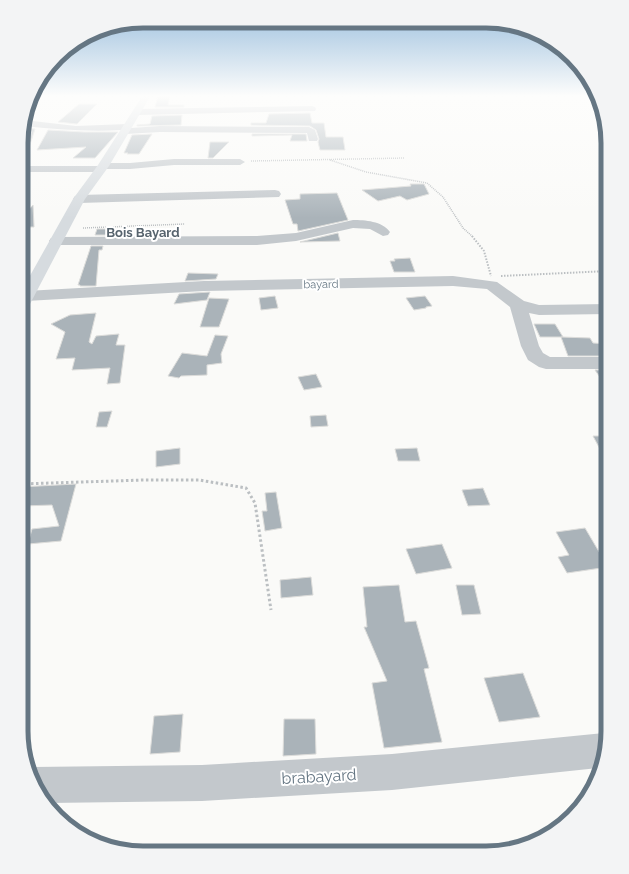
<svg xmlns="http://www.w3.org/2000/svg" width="629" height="874" font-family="Raleway,sans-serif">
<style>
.building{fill:#aab3b9;stroke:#dcdcda}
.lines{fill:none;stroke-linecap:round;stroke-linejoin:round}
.path-far2{stroke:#bbbfc2;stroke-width:1.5;stroke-dasharray:1 1;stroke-linecap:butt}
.path-far1{stroke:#bbbfc2;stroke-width:2;stroke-dasharray:1.5 1.5;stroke-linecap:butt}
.path{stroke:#bbbfc2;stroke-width:3;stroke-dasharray:2.5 2.5;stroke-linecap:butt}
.minor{fill:#c3c8cc;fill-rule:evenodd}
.major{fill:#d6dbdf;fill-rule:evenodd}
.labels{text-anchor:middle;stroke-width:4;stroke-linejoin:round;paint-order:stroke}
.far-street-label{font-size:11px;fill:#657683;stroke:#fff}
.far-quarter-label{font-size:13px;font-weight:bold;fill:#57646e;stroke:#fff}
.near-street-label{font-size:16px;fill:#657683;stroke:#fff}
.rim{fill:none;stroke:#657683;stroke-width:5}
</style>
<rect width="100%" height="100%" fill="#fafaf8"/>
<g class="building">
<path d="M 158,96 L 170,96 L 168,105 L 184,105 L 184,107 L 155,107 Z"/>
<path d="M 79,104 L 97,104 L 77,124 L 58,122 Z"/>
<path d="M 310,113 L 312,123 L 324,123 L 326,137 L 343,137 L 345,150 L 320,150 L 318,142 L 319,139 L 316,130 L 310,126 L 251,125 L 251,123 L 266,123 L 269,114 Z"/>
<path d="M 182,115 L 181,125 L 137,126 L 137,125 L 150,124 L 152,116 Z"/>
<path d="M 22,128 L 35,129 L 25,160 L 22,160 Z"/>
<path d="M 48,130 L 84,132 L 118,132 L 95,158 L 73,158 L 86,147 L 37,150 Z"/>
<path d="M 152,134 L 139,154 L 127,154 L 128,153 L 124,153 L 132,135 Z"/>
<path d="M 252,134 L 306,134 L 307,141 L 290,141 L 292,135 L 252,136 Z"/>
<path d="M 210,142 L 229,142 L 213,158 L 208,158 Z"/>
<path d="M 410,184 L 424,184 L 429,194 L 407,200 L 400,196 L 378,201 L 362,190 L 411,186 Z"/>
<path d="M 337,193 L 348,220 L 298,231 L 297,224 L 293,224 L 285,200 L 300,199 L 300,194 Z"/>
<path d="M 33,205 L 34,227 L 22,227 L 22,217 Z"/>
<path d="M 97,229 L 113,229 L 109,235 L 95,235 Z"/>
<path d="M 338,233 L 340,241 L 300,242 Z"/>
<path d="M 91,246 L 103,246 L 102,250 L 99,250 L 96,286 L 80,286 L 80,285 L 78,285 Z"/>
<path d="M 410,258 L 415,272 L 394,272 L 390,261 L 395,261 L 394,259 Z"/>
<path d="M 188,273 L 218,274 L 216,279 L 185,281 Z"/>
<path d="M 210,292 L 207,300 L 174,304 L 179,294 Z"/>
<path d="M 275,296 L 278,308 L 261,310 L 259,298 Z"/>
<path d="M 425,296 L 432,306 L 426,307 L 426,308 L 414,310 L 406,298 Z"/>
<path d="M 209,298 L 229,299 L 219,327 L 200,327 Z"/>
<path d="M 96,313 L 89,342 L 92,344 L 96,336 L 119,334 L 116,345 L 125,345 L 120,383 L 107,384 L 110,368 L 72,370 L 75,358 L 56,359 L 65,332 L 51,324 L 70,315 Z"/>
<path d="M 534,324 L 555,324 L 563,337 L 540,337 Z"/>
<path d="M 215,335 L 228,336 L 221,354 L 222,363 L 207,365 L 207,375 L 181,376 L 179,378 L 168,376 L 182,353 L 207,356 Z"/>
<path d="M 561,337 L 590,338 L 593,343 L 608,344 L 608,356 L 568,356 Z"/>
<path d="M 595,370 L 608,370 L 608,389 Z"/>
<path d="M 316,374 L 322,387 L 304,390 L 298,377 Z"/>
<path d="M 112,411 L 107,427 L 96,427 L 99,412 Z"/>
<path d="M 326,415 L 328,426 L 311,427 L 310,416 Z"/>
<path d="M 593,436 L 608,436 L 608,464 Z"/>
<path d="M 180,448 L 180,464 L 156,467 L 156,451 Z"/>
<path d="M 417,448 L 420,461 L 398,461 L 395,449 Z"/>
<path d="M 76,484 L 61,541 L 28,544 L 32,529 L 59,526 L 52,505 L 21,506 L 21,487 Z"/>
<path d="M 483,488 L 490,505 L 468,506 L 462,490 Z"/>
<path d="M 276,492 L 282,528 L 265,531 L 262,511 L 267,511 L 265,493 Z"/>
<path d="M 585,528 L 608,567 L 567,573 L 558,557 L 569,555 L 556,532 Z"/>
<path d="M 442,544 L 452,568 L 416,574 L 406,549 Z"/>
<path d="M 311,577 L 313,595 L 281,598 L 280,580 Z"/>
<path d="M 399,585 L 405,622 L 416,621 L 429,668 L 424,669 L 442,742 L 384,748 L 372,683 L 387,681 L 364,627 L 367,627 L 363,587 Z"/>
<path d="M 456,585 L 474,585 L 481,614 L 462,615 Z"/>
<path d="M 523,673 L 540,717 L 499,722 L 484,678 Z"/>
<path d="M 183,714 L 180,752 L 150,754 L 154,716 Z"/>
<path d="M 284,719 L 315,719 L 316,754 L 283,756 Z"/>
</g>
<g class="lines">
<g class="path-far2">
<path d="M 330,160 L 366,172 L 427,183 L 443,197 L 463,228 L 473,237"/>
<path d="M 251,161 L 405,158"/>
<path d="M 83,228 L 185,224"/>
</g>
<g class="path-far1">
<path d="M 472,236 L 484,251 L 491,276"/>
<path d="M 501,276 L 608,271"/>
</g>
<path class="path" d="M 21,484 L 143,480 L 199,480 L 246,488 L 255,503 L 271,610"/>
<g class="minor">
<path d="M 312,106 L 315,107 L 316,109 L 315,111 L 137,115 L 133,112 L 137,109 Z"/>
<path d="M 24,120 L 76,126 L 127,124 L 130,125 L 131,128 L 160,126 L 309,127 L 315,130 L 318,139 L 317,141 L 309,141 L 307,133 L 160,132 L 125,134 L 122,133 L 121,130 C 87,132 56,129 22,126 Z"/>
<path d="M 174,159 L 240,159 L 245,162 L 240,165 L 174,165 L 130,169 L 105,169 L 100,172 L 22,172 L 22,166 L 98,166 L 103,163 L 130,163 Z"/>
<path d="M 275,190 L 279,191 L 281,194 L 279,197 L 79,203 L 75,202 L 73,199 L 75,196 L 79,195 Z"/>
<path d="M 353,220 C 365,220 382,221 390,232 L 388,235 L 383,236 L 370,229 L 353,228 L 296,241 L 257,245 L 56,245 L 51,244 L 49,241 L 51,238 L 56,237 L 257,236 L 296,233 Z"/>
<path d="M 453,276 L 497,282 L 524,301 L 539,305 L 608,304 L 608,314 L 539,315 L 529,313 L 539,346 L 543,353 L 550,357 L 608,357 L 608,369 L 546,369 L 539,367 L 528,360 L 521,346 L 510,307 L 487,289 L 453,286 L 204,291 L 26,301 L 22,300 L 22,292 L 26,291 L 204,281 Z"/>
<path d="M 604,733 L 608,734 L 608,740 L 598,768 L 392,790 L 202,801 L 48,803 L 33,785 L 30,768 L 33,767 L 202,765 L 392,754 Z"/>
</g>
<path class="major" d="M 143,95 L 151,95 L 109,166 L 85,199 L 30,304 L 28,308 L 22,309 L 22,290 L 73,199 L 98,165 Z"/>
</g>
<linearGradient id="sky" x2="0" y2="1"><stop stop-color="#96bcdc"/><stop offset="0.44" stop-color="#fdfdfc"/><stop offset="1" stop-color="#fdfdfc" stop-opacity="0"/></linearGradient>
<rect width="629" height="218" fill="url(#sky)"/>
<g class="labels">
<g class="far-street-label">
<text transform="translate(321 284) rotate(-1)" y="4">bayard</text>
</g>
<g class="far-quarter-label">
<text x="143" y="237">Bois Bayard</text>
</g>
<g class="near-street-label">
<text transform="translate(319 776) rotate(-3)" y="6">brabayard</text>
</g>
</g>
<path d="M0 0H629V874H0ZM143 28H486A115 115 0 0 1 601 143V731A115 115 0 0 1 486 846H143A115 115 0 0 1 28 731V143A115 115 0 0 1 143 28Z" fill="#f3f4f5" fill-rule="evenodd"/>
<path class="rim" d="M143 28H486A115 115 0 0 1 601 143V731A115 115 0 0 1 486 846H143A115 115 0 0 1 28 731V143A115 115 0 0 1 143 28Z"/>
</svg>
